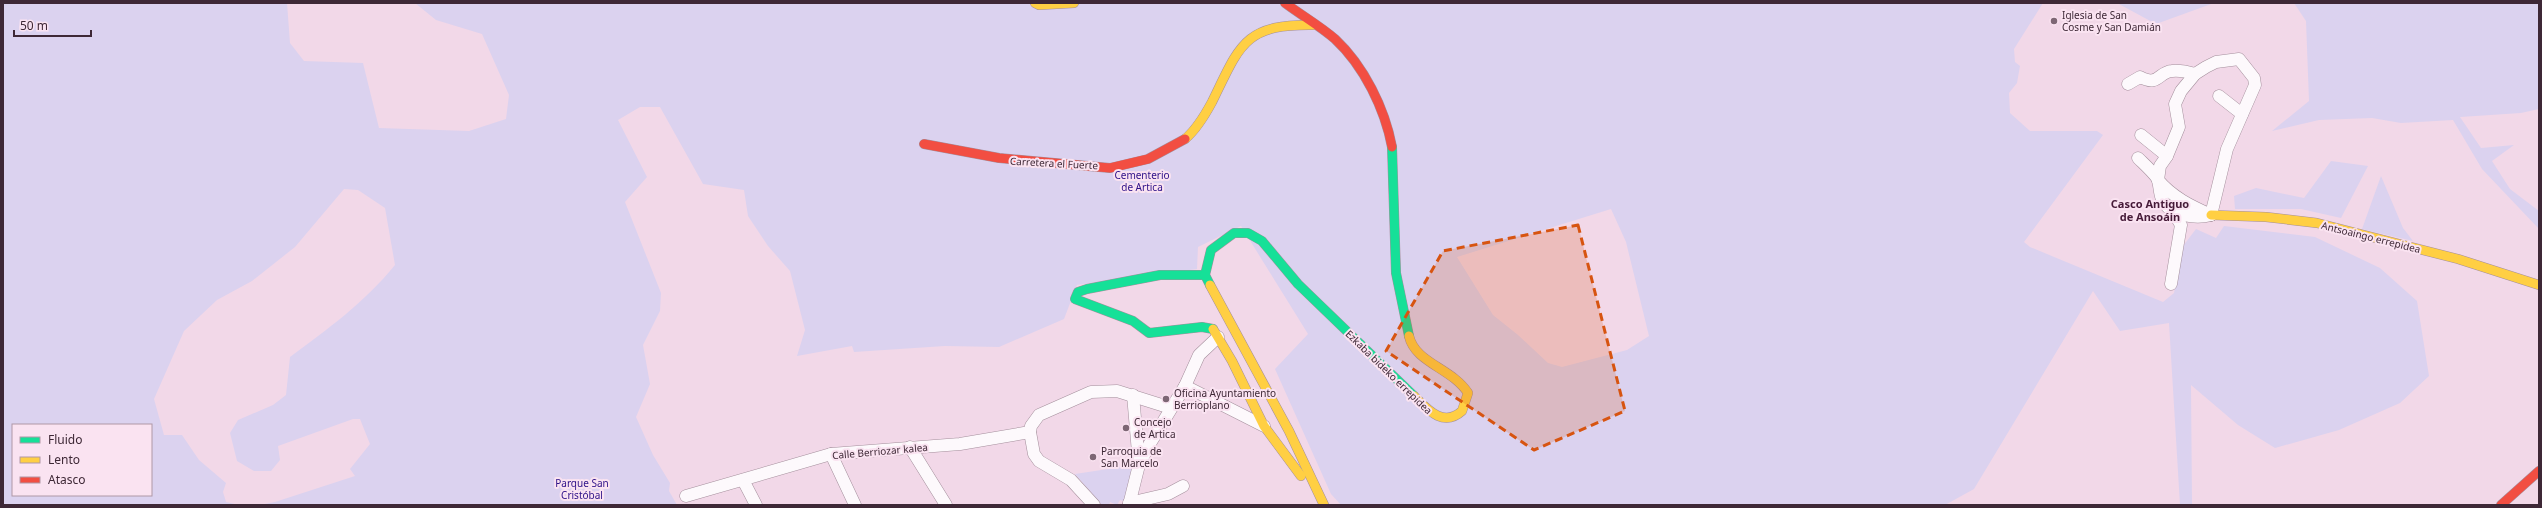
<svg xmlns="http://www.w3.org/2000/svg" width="2542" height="508" font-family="'Noto Sans',sans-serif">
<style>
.green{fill:#dbd2ef;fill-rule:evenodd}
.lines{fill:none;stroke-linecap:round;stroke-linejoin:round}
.street-casing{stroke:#a48f9c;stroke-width:13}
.fast-casing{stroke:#a48f9c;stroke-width:10}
.slow-casing{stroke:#a48f9c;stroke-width:10}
.jam-casing{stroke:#a48f9c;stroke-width:10}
.street{stroke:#fdf9fc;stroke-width:12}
.fast{stroke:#16e098;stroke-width:9}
.slow{stroke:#ffcf43;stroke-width:9}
.jam{stroke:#f24e42;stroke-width:9}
.marked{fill:#d75410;fill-opacity:0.2;stroke:#d75410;stroke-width:3;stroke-dasharray:8 5;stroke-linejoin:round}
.poi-dot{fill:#7d6674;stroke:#fae3f1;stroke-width:1.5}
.labels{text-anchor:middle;stroke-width:4;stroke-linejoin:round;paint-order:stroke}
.poi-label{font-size:10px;fill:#3e2836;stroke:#fae3f1;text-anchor:start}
.street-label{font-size:10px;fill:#3e2836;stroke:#fae3f1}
.park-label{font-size:10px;fill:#2c0f87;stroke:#fae3f1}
.neighbourhood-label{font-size:11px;font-weight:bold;fill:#461a38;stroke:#fae3f1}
</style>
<rect width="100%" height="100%" fill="#f2d8e8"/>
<g class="green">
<path d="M 3,3 L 287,3 L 290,43 L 304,61 L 363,63 L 379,128 L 469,131 L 506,119 L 509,95 L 482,34 L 436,20 L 415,3 L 2043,3 L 2014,49 L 2015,62 L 2020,66 L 2017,83 L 2009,93 L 2010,113 L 2030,131 L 2097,131 L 2103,135 L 2024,242 L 2030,247 L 2163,302 L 2174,293 L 2183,246 L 2196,229 L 2216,238 L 2224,226 L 2315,237 L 2380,268 L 2417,301 L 2429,376 L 2400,403 L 2339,430 L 2275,448 L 2238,425 L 2191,385 L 2192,505 L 2180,505 L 2169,323 L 2120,331 L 2093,291 L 1974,489 L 1945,505 L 1341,505 L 1331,494 L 1275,369 L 1308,334 L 1241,226 L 1198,247 L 1197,269 L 1077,285 L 1064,319 L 999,347 L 945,346 L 854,352 L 852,346 L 797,356 L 805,330 L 790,271 L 768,246 L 748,216 L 744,190 L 703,184 L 660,107 L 640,107 L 618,120 L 647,177 L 625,202 L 661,293 L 660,311 L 643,345 L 650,384 L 636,417 L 653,455 L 670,483 L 669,491 L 677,505 L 260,505 L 275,502 L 355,476 L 350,469 L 370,444 L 360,419 L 353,419 L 278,446 L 280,460 L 271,471 L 254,471 L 237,461 L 230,433 L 238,420 L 273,405 L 286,395 L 290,357 C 328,329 365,302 395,265 L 385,208 L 358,190 L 344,189 L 295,247 L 252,281 L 217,300 L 184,331 L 154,399 L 164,435 L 182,435 L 199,460 L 226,483 L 223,492 L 226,502 L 239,505 L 3,505 ZM 1611,209 L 1626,242 L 1649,336 L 1627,350 L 1562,367 L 1548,363 L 1518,335 L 1493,315 L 1457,257 ZM 13,425 L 151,425 L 151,495 L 13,495 Z"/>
<path d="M 2117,3 L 2214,3 L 2156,24 Z"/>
<path d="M 2294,3 L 2539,3 L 2539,109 L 2521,113 L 2460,117 L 2481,148 L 2514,145 L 2492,161 L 2510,189 L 2539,211 L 2539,229 L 2482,169 L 2453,120 L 2401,123 L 2372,118 L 2319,120 L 2272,131 L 2309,101 L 2306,21 Z"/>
<path d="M 2331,161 L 2368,166 L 2341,218 L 2301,209 L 2235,209 L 2234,196 L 2256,188 L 2304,198 Z"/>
<path d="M 2381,176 L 2403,228 L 2413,241 L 2362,229 Z"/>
<path d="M 1134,465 L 1126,502 L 1120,500 L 1117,505 L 1110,502 L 1109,505 L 1102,505 L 1075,474 Z"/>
</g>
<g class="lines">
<defs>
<g id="street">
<path d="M 2128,84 L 2140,77 C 2159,87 2158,72 2172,71 C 2180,70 2188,72 2195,74"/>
<path d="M 2219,96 L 2242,114"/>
<path d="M 2141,135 L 2167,156 L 2160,166 L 2158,180 C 2172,197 2191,206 2211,215"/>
<path d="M 2167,156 L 2179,127 L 2175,104 L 2181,91 L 2195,74 L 2206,67 L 2216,62 L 2239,59 L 2254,78 L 2255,85 L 2227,149 L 2211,215"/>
<path d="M 2138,158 C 2144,164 2152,171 2157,178 C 2160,184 2159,193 2162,199 C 2169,216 2196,219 2211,215"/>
<path d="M 2171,284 L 2181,225 L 2172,210"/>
<path d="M 1185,386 L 1264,426"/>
<path d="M 1133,395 L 1139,464"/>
<path d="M 910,447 L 946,505"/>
<path d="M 831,454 L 855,505"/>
<path d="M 743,480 L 756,505"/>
<path d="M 686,496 L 831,454 L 960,444 L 1030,432"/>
<path d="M 1129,503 L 1168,494 L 1183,486"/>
<path d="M 1094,505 L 1071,480 L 1039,461 L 1034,454 L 1030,432 L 1031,426 L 1039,415 L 1091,392 L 1117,391 L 1171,408"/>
<path d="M 1129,505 L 1139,465 L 1149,445 L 1185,386 L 1199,355 L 1218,337"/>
</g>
<g id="fast">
<path d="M 1392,147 L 1396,273 L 1409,336"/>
<path d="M 1205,275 L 1160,275 L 1087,289 L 1078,292 L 1075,299 L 1133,321 L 1149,333 L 1202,327 L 1213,329"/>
<path d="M 1210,285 L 1205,275 L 1211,250 L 1234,233 L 1248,233 L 1262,241 L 1298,284 L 1414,396"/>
</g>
<g id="slow">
<path d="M 1035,3 L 1039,5 L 1074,3"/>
<path d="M 1185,139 C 1197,129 1205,115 1212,102 C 1240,45 1244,24 1313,25"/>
<path d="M 2211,215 L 2266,217 L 2317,223 L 2458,259 L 2539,285"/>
<path d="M 1210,285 L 1289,431 L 1324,505"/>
<path d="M 1213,329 L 1232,361 L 1264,426 L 1301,476"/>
<path d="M 1409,336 C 1415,363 1452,368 1468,393 L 1462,411 C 1443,428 1427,409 1414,396"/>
</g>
<g id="jam">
<path d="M 1285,3 C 1301,15 1320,26 1335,39 C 1364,66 1385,109 1392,147"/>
<path d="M 924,144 L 999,158 L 1110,168 L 1148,159 L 1185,139"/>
<path d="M 2501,505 L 2539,471"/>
</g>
</defs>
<use href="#street" class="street-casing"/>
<use href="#fast" class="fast-casing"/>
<use href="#slow" class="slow-casing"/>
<use href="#jam" class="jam-casing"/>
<use href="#street" class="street"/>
<use href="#fast" class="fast"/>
<use href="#slow" class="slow"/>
<use href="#jam" class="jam"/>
</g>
<path class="marked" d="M 1578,225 L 1625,411 L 1534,450 L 1386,351 L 1443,251 Z"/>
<g class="poi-dot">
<circle cx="2054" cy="21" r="4"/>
<circle cx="1166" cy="399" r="4"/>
<circle cx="1126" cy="428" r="4"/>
<circle cx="1093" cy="457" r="4"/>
</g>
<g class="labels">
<g class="poi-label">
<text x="2062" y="19">Iglesia de San<tspan x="2062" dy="12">Cosme y San Damián</tspan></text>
<text x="1174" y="397">Oficina Ayuntamiento<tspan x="1174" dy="12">Berrioplano</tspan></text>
<text x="1134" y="426">Concejo<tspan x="1134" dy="12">de Artica</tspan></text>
<text x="1101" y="455">Parroquia de<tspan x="1101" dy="12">San Marcelo</tspan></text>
</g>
<g class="street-label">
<text transform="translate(1054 163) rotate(3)" y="4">Carretera el Fuerte</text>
<text transform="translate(2371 237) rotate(14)" y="4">Antsoaingo errepidea</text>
<text transform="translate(1389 372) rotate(44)" y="4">Ezkaba bideko errepidea</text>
<text transform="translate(880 451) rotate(-5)" y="4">Calle Berriozar kalea</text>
</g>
<g class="park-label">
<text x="1142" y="179">Cementerio<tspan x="1142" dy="12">de Artica</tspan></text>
<text x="582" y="487">Parque San<tspan x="582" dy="12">Cristóbal</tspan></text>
</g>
<g class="neighbourhood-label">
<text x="2150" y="208">Casco Antiguo<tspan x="2150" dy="13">de Ansoáin</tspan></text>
</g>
</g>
<rect width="2542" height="508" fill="none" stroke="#3e2836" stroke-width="8"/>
<rect x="12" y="424" width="140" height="72" fill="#fae3f1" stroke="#af98a6"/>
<rect x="20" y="437" width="20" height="6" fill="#16e098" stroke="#af98a6"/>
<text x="48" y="444" font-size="12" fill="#3e2836">Fluido</text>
<rect x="20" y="457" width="20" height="6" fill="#ffcf43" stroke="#af98a6"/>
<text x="48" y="464" font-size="12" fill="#3e2836">Lento</text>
<rect x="20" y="477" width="20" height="6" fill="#f24e42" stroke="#af98a6"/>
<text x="48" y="484" font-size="12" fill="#3e2836">Atasco</text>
<path d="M14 30v6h77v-6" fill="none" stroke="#3e2836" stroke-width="2"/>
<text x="20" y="30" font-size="12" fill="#3e2836" stroke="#fae3f1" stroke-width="3" paint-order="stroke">50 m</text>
</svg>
